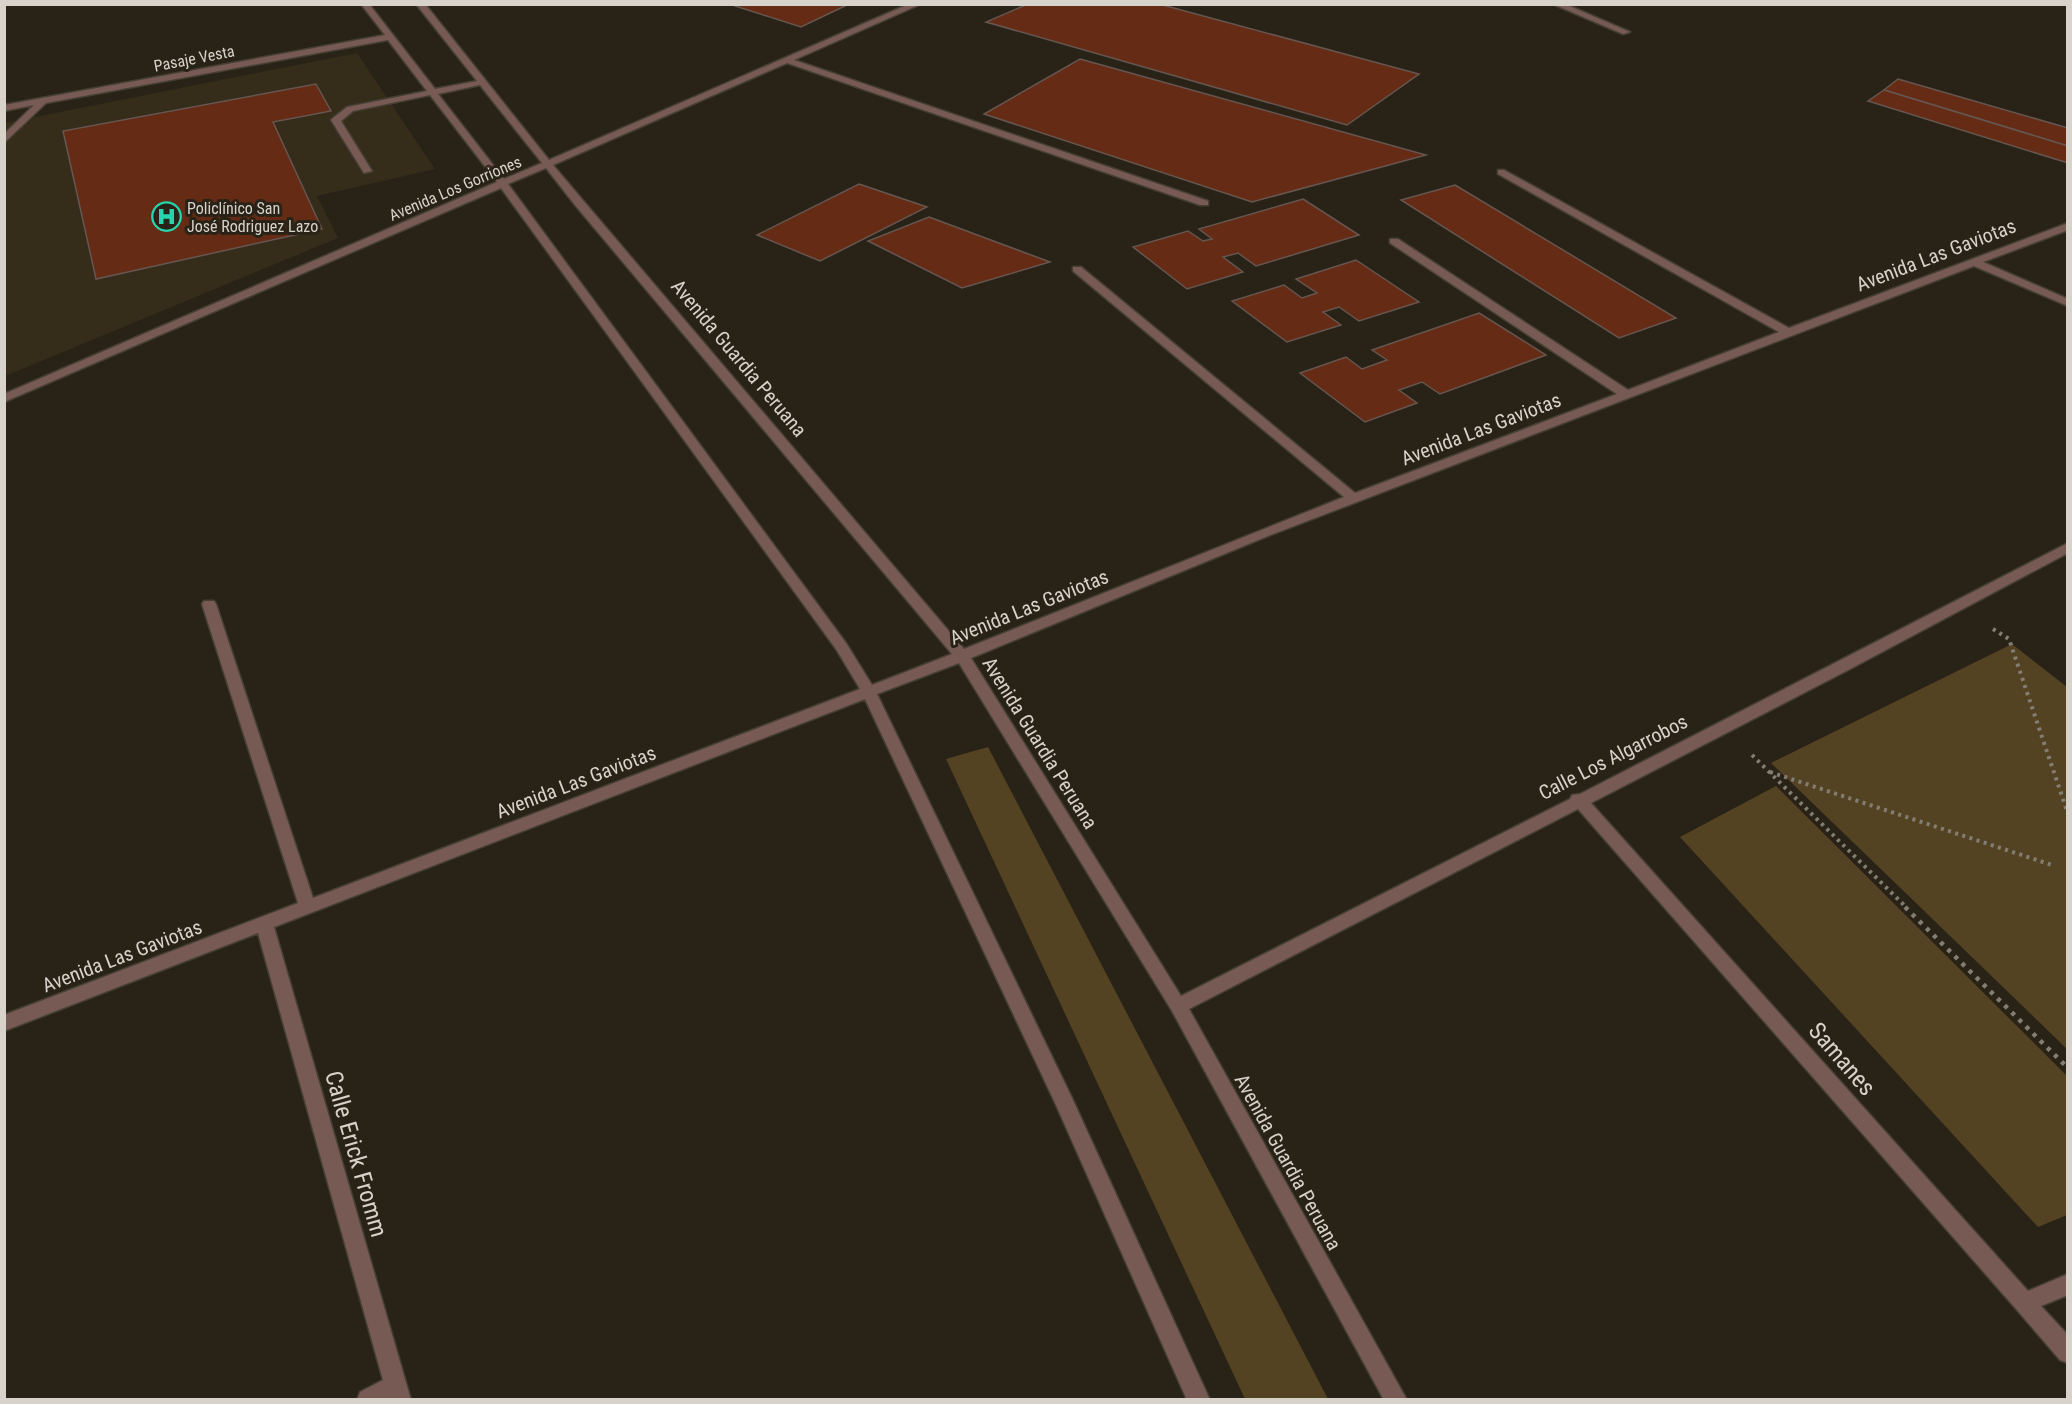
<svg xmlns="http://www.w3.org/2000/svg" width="2072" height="1404" font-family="'Roboto Condensed',sans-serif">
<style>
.built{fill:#352c1a}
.green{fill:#544322}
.building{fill:#652b15;stroke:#665650;stroke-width:1.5}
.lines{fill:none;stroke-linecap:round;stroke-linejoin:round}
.minor-casing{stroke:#453f34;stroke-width:3}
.path-far1{stroke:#837e74;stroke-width:4;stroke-dasharray:3 4.5;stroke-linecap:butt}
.path{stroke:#837e74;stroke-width:4.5;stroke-dasharray:4 6;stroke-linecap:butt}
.minor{fill:#775a54;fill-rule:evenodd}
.labels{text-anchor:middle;stroke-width:6;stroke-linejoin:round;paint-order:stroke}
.far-street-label{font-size:16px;fill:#d7d3cb;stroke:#292317}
.far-poi-label{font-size:16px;fill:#d7d3cb;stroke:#292317;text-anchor:start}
.street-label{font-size:20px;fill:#d7d3cb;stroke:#292317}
.near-street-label{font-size:24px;fill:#d7d3cb;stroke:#292317}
</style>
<rect width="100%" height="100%" fill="#292317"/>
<path class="built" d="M 357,53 L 435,169 L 317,196 L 338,238 L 5,376 L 5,123 Z"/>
<g class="green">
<path d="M 2012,644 L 2067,687 L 2067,1049 L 1771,763 Z"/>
<path d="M 988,747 L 1328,1399 L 1245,1399 L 946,759 Z"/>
<path d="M 1776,786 L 2067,1076 L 2067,1215 L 2038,1227 L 1680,837 Z"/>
</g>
<g class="building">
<path d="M 729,4 L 849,4 L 801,27 Z"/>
<path d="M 1028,4 L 1159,4 L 1419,74 L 1347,125 L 986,22 Z"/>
<path d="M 1080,59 L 1426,155 L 1252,202 L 984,114 Z"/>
<path d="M 1898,79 L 2068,128 L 2068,146 L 1884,90 Z"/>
<path d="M 316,84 L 331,111 L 273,122 L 322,229 L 96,279 L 63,131 Z"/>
<path d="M 1884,90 L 2068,146 L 2068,163 L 1868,101 Z"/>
<path d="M 859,184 L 927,207 L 820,261 L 757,235 Z"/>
<path d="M 1455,185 L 1676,318 L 1619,338 L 1401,200 Z"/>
<path d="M 1303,199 L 1359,235 L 1256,266 L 1238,253 L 1223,257 L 1243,272 L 1187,289 L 1133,247 L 1188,231 L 1203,241 L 1212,239 L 1199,229 Z"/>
<path d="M 929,217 L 1050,262 L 962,288 L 868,241 Z"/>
<path d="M 1356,260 L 1419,302 L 1359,321 L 1339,307 L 1323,312 L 1341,325 L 1287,342 L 1232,301 L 1284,285 L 1302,298 L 1317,293 L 1296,279 Z"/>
<path d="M 1479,313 L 1546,355 L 1440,394 L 1422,382 L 1399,390 L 1417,403 L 1365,422 L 1300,373 L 1346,357 L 1362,369 L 1387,360 L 1372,350 Z"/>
</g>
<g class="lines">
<defs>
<g id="minor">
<path d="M 361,4 L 369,4 L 435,89 L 477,81 L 416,4 L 425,4 L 549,160 L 909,4 L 921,4 L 794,60 L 1208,201 L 1208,205 L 1200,205 L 787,63 L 553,165 L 964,649 L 1344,497 L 1073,271 L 1073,267 L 1081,267 L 1355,493 L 1617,394 L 1390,243 L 1390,239 L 1398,239 L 1628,390 L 1779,332 L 1498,174 L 1498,170 L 1504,170 L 1789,328 L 2068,223 L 2068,230 L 1983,262 L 2068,299 L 2068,306 L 1974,266 L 1268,536 L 971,658 L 1181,996 L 1570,799 L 1572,795 L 1580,794 L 2068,543 L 2068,553 L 1852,668 L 1591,803 L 2028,1291 L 2068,1274 L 2068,1295 L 2041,1306 L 2068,1335 L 2068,1363 L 2060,1360 L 2017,1310 L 1578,809 L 1189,1009 L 1407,1400 L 1384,1400 L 1172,1011 L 959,663 L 877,694 L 1072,1098 L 1210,1400 L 1187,1400 L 1056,1105 L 865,699 L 274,927 L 411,1400 L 357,1400 L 360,1392 L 383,1380 L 258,933 L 4,1031 L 4,1015 L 298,903 L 202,604 L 204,601 L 214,601 L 216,604 L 313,898 L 860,689 L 836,649 L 501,188 L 4,402 L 4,394 L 497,182 L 430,95 L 353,111 L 341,121 L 372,171 L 364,173 L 331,120 L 333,118 L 347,107 L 427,91 L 388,40 L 46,103 L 4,143 L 4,134 L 34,105 L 4,111 L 4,105 L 385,35 ZM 480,85 L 542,163 L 504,179 L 438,94 ZM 546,168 L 575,205 L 952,654 L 872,685 L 846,643 L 508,184 Z"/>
<path d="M 1553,4 L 1565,4 L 1630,32 L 1623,34 Z"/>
</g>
</defs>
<use href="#minor" class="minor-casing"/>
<g class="path-far1">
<path d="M 1993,629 L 2009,639 L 2068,814"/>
<path d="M 1752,755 L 1907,908"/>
<path d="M 1770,772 L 2052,865"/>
</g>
<path class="path" d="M 1905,907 L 2068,1068"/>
<use href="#minor" class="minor"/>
</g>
<defs>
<symbol id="hospital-ring" viewBox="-11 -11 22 22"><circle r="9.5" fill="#292317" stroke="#25d5ae" stroke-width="1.5"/><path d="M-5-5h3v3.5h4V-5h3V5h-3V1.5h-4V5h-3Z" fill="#25d5ae"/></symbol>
</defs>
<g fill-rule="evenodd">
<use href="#hospital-ring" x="150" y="200" width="33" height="33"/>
</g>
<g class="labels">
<g class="far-street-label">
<text transform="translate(194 58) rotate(-11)" y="6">Pasaje Vesta</text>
<text transform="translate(455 188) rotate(-23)" y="6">Avenida Los Gorriones</text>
</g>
<g class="far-poi-label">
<text x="187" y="214">Policlínico San<tspan x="187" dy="18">José Rodriguez Lazo</tspan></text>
</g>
<g class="street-label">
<text transform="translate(1936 255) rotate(-21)" y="7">Avenida Las Gaviotas</text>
<text transform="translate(739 358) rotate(50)" y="7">Avenida Guardia Peruana</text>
<text transform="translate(1481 429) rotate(-21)" y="7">Avenida Las Gaviotas</text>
<text transform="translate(1029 607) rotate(-22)" y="7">Avenida Las Gaviotas</text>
<text transform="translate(1040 743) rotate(58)" y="7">Avenida Guardia Peruana</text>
<text transform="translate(1613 757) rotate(-27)" y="7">Calle Los Algarrobos</text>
<text transform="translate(576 782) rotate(-21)" y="7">Avenida Las Gaviotas</text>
<text transform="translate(122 956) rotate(-21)" y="7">Avenida Las Gaviotas</text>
<text transform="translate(1288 1162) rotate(61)" y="7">Avenida Guardia Peruana</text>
</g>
<g class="near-street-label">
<text transform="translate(1842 1059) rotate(49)" y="8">Samanes</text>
<text transform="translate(356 1154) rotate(74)" y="8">Calle Erick Fromm</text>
</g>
</g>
<rect width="2072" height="1404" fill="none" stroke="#d7d3cb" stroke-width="12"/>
</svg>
